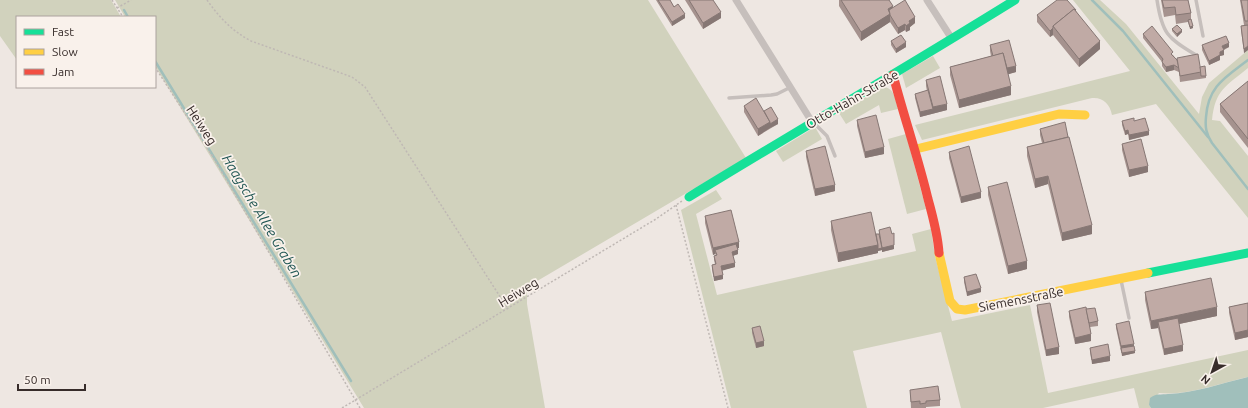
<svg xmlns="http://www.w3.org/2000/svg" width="1248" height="408" font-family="Ubuntu,sans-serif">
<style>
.green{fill:#d1d2bd}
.water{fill:#a0bfbb}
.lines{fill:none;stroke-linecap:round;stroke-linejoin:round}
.stream{stroke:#a0bfbb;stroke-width:2.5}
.path{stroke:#bfb8b4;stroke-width:1.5;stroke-dasharray:2 2;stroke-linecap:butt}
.lane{stroke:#c6bfbc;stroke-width:3.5}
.street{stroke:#c6bfbc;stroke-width:7}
.fast{stroke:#16e098;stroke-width:9}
.slow{stroke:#ffcf43;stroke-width:9}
.jam{stroke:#f24e42;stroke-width:9}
.wall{fill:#a5928e}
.shaded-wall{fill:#867774}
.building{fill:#c0aaa5;stroke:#867774}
.labels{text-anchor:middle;stroke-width:3.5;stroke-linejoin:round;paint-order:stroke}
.street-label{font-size:13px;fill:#372c2a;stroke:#f9f1eb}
.water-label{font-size:14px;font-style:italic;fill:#215754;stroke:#f9f1eb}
</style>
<rect width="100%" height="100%" fill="#eee7e2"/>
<g class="green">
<path d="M 0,0 L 111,0 L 121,17 L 17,17 L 17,60 L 0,36 Z"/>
<path d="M 115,0 L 648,0 L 746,158 L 527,287 L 527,304 L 545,408 L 364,408 L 155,66 L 155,17 L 125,17 Z"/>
<path d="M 1073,0 L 1100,0 L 1126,24 L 1199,114 L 1202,97 L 1209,83 L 1248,50 L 1248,68 C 1226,86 1215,90 1212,120 L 1220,121 L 1248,156 L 1248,218 L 1156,104 L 1112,115 C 1110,104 1103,97 1092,98 L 922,140 L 915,125 L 1130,71 Z"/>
<path d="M 933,56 L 940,68 L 906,88 L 902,74 Z"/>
<path d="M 883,87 C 895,88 895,99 898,109 L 881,113 L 879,105 L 846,124 L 839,113 Z"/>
<path d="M 815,127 L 822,139 L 783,162 L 776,151 Z"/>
<path d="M 906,134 L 926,209 L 907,214 L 888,139 Z"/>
<path d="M 716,190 L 722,199 L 696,214 L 717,295 L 916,251 L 912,234 L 931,229 L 935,256 L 952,321 L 1030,305 L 1048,393 L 1248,350 L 1248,377 C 1221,383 1186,396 1159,393 L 1149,405 L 1151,408 L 1139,408 L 1134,388 L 1043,408 L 961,408 L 941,332 L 853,351 L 867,408 L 731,408 L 681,210 Z"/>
</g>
<path class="water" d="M 1248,377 L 1248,408 L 1151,408 L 1149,405 L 1150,398 C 1156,393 1161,395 1168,394 C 1195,393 1222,383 1248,377 Z"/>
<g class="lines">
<g class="stream">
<path d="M 1092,0 L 1123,31 L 1208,137"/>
<path d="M 124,10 L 128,17"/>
<path d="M 1248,60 C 1226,77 1208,86 1206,117 C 1205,127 1206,134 1212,143 L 1248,189"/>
<path d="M 155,61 L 351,381"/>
</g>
<g class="path">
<path d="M 112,0 L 123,17"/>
<path d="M 207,0 C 219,17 232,31 251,41 L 352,77 L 365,87 L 508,309"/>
<path d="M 117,8 L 131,0"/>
<path d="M 155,67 L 213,157 L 360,408"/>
<path d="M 676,205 L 728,408"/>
<path d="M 342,408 L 656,219 L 682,201"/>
</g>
<g class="lane">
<path d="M 1157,0 C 1162,33 1167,38 1196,55"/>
<path d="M 1196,0 L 1203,36"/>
<path d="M 729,98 L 771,95 L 777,94 L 791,87"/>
<path d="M 813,122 L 827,136 L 835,156"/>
<path d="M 1121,280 L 1129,318"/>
</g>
<g class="street">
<path d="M 736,0 L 812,122"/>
<path d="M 927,0 L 952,39"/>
</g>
<g class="fast">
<path d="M 689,197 C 797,131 907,67 1015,0"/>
<path d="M 1148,273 L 1248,253"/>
</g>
<g class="slow">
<path d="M 916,149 L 1059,114 L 1085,115"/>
<path d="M 939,253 L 950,301 L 957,309 L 965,310 L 1148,273"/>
</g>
<path class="jam" d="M 893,75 C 904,117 918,157 928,199 C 933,217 938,235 939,253"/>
</g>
<g class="wall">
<path d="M 656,0 L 670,0 L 674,7 L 685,18 L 672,26 Z"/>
<path d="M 685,0 L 713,0 L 721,18 L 703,29 Z"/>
<path d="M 839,0 L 889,0 L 893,8 L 915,23 L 910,27 L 910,30 L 906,32 L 905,30 L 898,34 L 890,22 L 861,41 L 839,6 Z"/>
<path d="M 1161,0 L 1188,0 L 1191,13 L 1191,20 L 1193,28 L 1190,29 L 1188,22 L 1176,24 L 1175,15 L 1164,17 Z"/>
<path d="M 1240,0 L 1248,0 L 1248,50 L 1244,53 L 1241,30 L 1241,26 L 1244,25 Z"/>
<path d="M 1076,11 L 1100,49 L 1079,67 L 1053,35 L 1050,37 L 1037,22 L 1037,15 Z"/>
<path d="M 1172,29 L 1182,32 L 1177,37 L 1172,31 Z"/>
<path d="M 1143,34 L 1173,55 L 1177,60 L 1200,67 L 1206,76 L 1206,78 L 1180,82 L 1179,72 L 1174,70 L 1166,72 L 1162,66 L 1162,62 L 1143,38 Z"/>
<path d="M 891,41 L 906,47 L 896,53 L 891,45 Z"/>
<path d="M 990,45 L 1016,72 L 1008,74 L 1011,95 L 959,108 L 950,75 L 950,67 L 991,56 L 990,51 Z"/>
<path d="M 1202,45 L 1229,47 L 1224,50 L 1224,55 L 1220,56 L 1220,60 L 1209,65 L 1202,50 Z"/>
<path d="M 926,80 L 947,110 L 920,117 L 915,98 L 915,94 L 927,91 L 926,86 Z"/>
<path d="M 1248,81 L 1248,148 L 1220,112 L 1220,104 Z"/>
<path d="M 744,106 L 764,111 L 778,124 L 758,136 L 744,112 Z"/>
<path d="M 857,120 L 884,154 L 865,158 L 857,126 Z"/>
<path d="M 1122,121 L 1134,121 L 1149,135 L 1129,140 L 1128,134 L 1125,135 L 1122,125 Z"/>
<path d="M 1040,129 L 1092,234 L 1062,241 L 1048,184 L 1035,188 L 1027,156 L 1027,147 L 1042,143 L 1040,135 Z"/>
<path d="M 1122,144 L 1148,172 L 1129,177 L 1122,150 Z"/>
<path d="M 806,151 L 835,191 L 815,196 L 806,157 Z"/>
<path d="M 949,152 L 981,198 L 961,203 L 949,158 Z"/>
<path d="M 988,187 L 1027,269 L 1008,274 L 988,195 Z"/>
<path d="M 705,216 L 739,248 L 737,248 L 738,254 L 733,256 L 735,267 L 722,270 L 723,279 L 714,281 L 712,269 L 712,265 L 715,264 L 714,260 L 714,256 L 716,255 L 715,254 L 713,255 L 705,223 Z"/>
<path d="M 831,221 L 876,234 L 879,234 L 879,230 L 894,249 L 882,252 L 882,250 L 878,251 L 878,253 L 838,262 L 831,230 Z"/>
<path d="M 964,277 L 981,292 L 967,296 L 964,282 Z"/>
<path d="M 1145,292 L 1217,316 L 1179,324 L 1183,351 L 1164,355 L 1158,328 L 1151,329 L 1145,300 Z"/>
<path d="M 1248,303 L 1248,337 L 1235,340 L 1229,313 L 1229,307 Z"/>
<path d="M 1037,305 L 1059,354 L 1046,356 L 1037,312 Z"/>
<path d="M 1086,309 L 1098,321 L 1098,326 L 1090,327 L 1091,341 L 1075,344 L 1069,317 L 1069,311 Z"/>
<path d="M 1116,324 L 1135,353 L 1122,356 L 1116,328 Z"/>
<path d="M 752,328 L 764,346 L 756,348 L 752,333 Z"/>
<path d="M 1090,348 L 1110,361 L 1092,364 L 1090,352 Z"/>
<path d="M 910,390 L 940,400 L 940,406 L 926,407 L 926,408 L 911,408 Z"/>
</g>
<g class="shaded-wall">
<path d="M 893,6 L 893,14 L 890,15 L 890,22 L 861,41 L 861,32 L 888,9 Z"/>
<path d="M 721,12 L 721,18 L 703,29 L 703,23 Z"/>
<path d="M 685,14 L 685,18 L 672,26 L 672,22 Z"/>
<path d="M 915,17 L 915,23 L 910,27 L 910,30 L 906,32 L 906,26 L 909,21 Z"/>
<path d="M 905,24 L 905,30 L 898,34 L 898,28 Z"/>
<path d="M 1193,26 L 1193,28 L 1190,29 L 1190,27 Z"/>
<path d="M 1053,28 L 1053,35 L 1050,37 L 1050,31 Z"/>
<path d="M 1182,30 L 1182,32 L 1177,37 L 1177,34 Z"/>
<path d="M 1100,41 L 1100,49 L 1079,67 L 1079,59 Z"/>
<path d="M 906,42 L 906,47 L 896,53 L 896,49 Z"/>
<path d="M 1229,43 L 1229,47 L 1222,50 L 1222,46 Z"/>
<path d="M 1248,46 L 1248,50 L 1244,53 L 1244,49 Z"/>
<path d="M 1224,50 L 1224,55 L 1220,56 L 1220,60 L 1209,65 L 1209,61 L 1220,52 Z"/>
<path d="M 1174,65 L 1174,70 L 1166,72 L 1166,67 Z"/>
<path d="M 1016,66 L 1016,72 L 1006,75 L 1006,68 Z"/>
<path d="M 1011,86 L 1011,95 L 959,108 L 959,100 Z"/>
<path d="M 947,104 L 947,110 L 920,117 L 920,112 L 933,109 L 933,107 Z"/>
<path d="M 778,119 L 778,124 L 770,128 L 770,124 Z"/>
<path d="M 770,122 L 770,128 L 758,136 L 758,129 Z"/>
<path d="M 1128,130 L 1128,134 L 1125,135 L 1125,131 Z"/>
<path d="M 1149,131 L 1149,135 L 1129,140 L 1129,135 Z"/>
<path d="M 884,147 L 884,154 L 865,158 L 865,152 Z"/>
<path d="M 1148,166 L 1148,172 L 1129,177 L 1129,170 Z"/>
<path d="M 1048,176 L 1048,184 L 1035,188 L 1035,179 Z"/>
<path d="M 835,185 L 835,191 L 815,196 L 815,189 Z"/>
<path d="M 981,192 L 981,198 L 961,203 L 961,197 Z"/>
<path d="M 1092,225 L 1092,234 L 1062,241 L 1062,233 Z"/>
<path d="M 739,242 L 739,248 L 716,254 L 715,250 L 715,254 L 713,255 L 713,248 Z"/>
<path d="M 878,245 L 882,248 L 882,250 L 878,251 L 878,253 L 838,262 L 838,253 Z"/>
<path d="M 894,245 L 894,249 L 882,252 L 882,248 Z"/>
<path d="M 738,250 L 738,254 L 732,256 L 732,252 Z"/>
<path d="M 1027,261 L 1027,269 L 1008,274 L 1008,266 Z"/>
<path d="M 735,263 L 735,267 L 721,271 L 721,266 Z"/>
<path d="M 723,275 L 723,279 L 714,281 L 714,277 Z"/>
<path d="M 981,288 L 981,292 L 967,296 L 967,292 Z"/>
<path d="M 1217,307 L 1217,316 L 1160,328 L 1158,322 L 1158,328 L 1151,329 L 1151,321 Z"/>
<path d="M 1248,330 L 1248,337 L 1235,340 L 1235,333 Z"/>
<path d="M 1091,334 L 1091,341 L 1075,344 L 1075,338 Z"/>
<path d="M 764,341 L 764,346 L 756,348 L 756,343 Z"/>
<path d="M 1134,344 L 1134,348 L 1121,348 L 1121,346 Z"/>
<path d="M 1183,345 L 1183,351 L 1164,355 L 1164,349 Z"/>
<path d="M 1059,347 L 1059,354 L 1046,356 L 1046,350 Z"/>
<path d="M 1135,351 L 1135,353 L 1122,356 L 1122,353 Z"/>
<path d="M 1110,356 L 1110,361 L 1092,364 L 1092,360 Z"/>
</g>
<g class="building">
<path d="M 658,0 L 670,0 L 674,7 L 678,4 L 685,14 L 672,22 Z"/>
<path d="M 689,0 L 713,0 L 721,12 L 703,23 Z"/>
<path d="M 841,0 L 889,0 L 893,6 L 888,9 L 890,14 L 861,32 Z"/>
<path d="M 905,0 L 915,17 L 909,21 L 910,23 L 906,26 L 905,24 L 898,28 L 890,15 L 890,14 L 889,10 Z"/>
<path d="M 1057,0 L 1067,0 L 1076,10 L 1075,11 L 1074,9 L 1053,26 L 1053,28 L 1050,31 L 1037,15 Z"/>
<path d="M 1162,0 L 1188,0 L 1191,13 L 1176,15 L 1175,7 L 1164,8 Z"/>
<path d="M 1241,0 L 1248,0 L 1248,21 L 1245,21 Z"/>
<path d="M 1074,9 L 1100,41 L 1079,59 L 1053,26 Z"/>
<path d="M 1191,19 L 1193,26 L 1190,27 L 1188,20 Z"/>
<path d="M 1177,25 L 1182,30 L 1177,34 L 1172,29 Z"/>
<path d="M 1248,25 L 1248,46 L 1244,49 L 1241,26 Z"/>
<path d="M 1152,26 L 1173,52 L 1171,54 L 1177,60 L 1179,68 L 1174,65 L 1166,67 L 1162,62 L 1163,59 L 1143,34 Z"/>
<path d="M 901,35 L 906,42 L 896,49 L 891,41 Z"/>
<path d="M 1226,36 L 1229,43 L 1222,46 L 1224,50 L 1220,52 L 1220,55 L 1209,61 L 1202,45 Z"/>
<path d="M 1009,40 L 1016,66 L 1007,68 L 1003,53 L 993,56 L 990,45 Z"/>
<path d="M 1003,53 L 1011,86 L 959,100 L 950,67 Z"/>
<path d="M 1198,54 L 1201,72 L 1180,76 L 1177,58 Z"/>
<path d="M 1205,66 L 1206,76 L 1201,76 L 1200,67 Z"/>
<path d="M 940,76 L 947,104 L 933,107 L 926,80 Z"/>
<path d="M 1248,81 L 1248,139 L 1220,104 Z"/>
<path d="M 928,90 L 933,109 L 920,112 L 915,94 Z"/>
<path d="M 756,98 L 770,122 L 758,129 L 744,106 Z"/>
<path d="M 771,107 L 778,119 L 770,124 L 770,122 L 764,111 Z"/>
<path d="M 876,115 L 884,147 L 865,152 L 857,120 Z"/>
<path d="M 1134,118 L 1134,121 L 1145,118 L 1149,131 L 1129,135 L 1128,130 L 1125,131 L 1122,121 Z"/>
<path d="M 1065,122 L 1068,137 L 1044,143 L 1040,129 Z"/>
<path d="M 1069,137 L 1092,225 L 1062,233 L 1048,176 L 1035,179 L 1027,147 Z"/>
<path d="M 1141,139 L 1148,166 L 1129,170 L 1122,144 Z"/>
<path d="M 825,146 L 835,185 L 815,189 L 806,151 Z"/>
<path d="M 969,146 L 981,192 L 961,197 L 949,152 Z"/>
<path d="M 1007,182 L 1027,261 L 1008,266 L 988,187 Z"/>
<path d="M 731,210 L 739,242 L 713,248 L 705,216 Z"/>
<path d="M 871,212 L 878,245 L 838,253 L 831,221 Z"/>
<path d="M 890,227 L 892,234 L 894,233 L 894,245 L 882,248 L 879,230 Z"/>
<path d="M 876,234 L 879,234 L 882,248 L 878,249 L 878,245 Z"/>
<path d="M 736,244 L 738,250 L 732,252 L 735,263 L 721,266 L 723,275 L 714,277 L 712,265 L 716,264 L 714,256 L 717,255 L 715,250 Z"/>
<path d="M 976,274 L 981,288 L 967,292 L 964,277 Z"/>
<path d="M 1211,278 L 1217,307 L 1151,321 L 1145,292 Z"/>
<path d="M 1050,303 L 1059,347 L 1046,350 L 1037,305 Z"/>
<path d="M 1248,303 L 1248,330 L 1235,333 L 1229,307 Z"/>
<path d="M 1086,307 L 1091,334 L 1075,338 L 1069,311 Z"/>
<path d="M 1095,308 L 1098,321 L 1089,323 L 1086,309 Z"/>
<path d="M 1178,318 L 1183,345 L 1164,349 L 1158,322 Z"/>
<path d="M 1129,321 L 1134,344 L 1121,346 L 1116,324 Z"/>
<path d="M 760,326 L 764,341 L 756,343 L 752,328 Z"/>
<path d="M 1108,344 L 1110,356 L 1092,360 L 1090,348 Z"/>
<path d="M 1134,346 L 1135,351 L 1122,353 L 1121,348 Z"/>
<path d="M 938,386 L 940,400 L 926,401 L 926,403 L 920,404 L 920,401 L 911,402 L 910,390 Z"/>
</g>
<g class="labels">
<g class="street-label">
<text transform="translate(852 99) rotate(-30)" y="5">Otto-Hahn-Straße</text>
<text transform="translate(202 125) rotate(57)" y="5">Heiweg</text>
<text transform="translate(518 292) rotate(-31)" y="5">Heiweg</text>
<text transform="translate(1021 299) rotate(-11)" y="5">Siemensstraße</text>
</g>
<g class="water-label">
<text transform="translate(262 216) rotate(59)" y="5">Haagsche Allee Graben</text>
</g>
</g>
<rect x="16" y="16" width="140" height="72" fill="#f9f1eb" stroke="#aba29e"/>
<rect x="24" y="29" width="20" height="6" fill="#16e098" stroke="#aba29e"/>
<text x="52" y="36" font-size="12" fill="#372c2a">Fast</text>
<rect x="24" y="49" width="20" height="6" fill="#ffcf43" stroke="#aba29e"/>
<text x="52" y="56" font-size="12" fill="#372c2a">Slow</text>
<rect x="24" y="69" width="20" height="6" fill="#f24e42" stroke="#aba29e"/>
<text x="52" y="76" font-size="12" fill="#372c2a">Jam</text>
<g transform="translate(1212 372) rotate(220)" stroke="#f9f1eb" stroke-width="3" paint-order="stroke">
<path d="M0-3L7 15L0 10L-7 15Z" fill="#372c2a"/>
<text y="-6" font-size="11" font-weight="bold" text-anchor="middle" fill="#372c2a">N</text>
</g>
<path d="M18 384v6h67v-6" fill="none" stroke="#372c2a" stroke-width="2"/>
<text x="24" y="384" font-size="12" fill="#372c2a" stroke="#f9f1eb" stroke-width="3" paint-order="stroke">50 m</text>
</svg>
